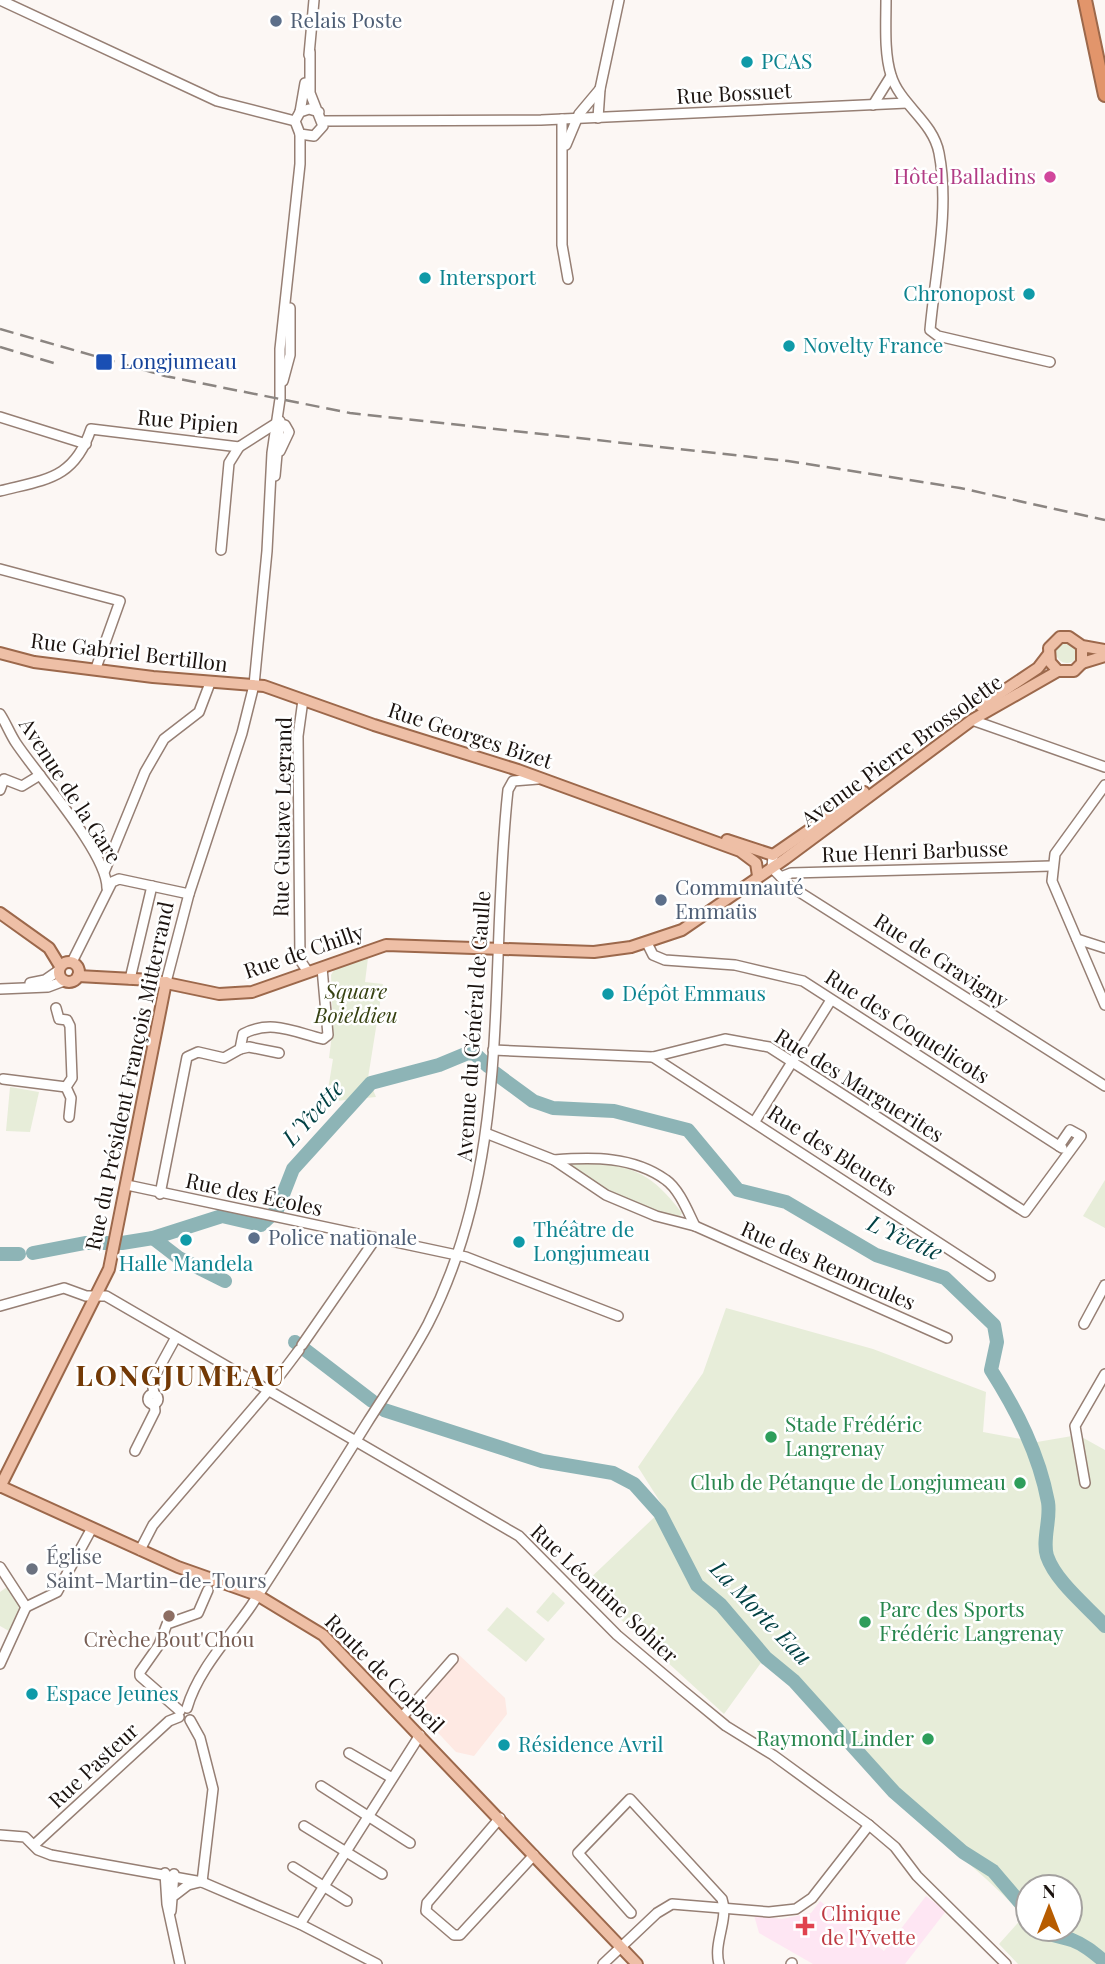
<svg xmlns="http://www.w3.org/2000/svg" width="1105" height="1964" font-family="'Playfair Display',serif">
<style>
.commercial{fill:#fee9e3}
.medical{fill:#fee6f3}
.green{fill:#e7edd9;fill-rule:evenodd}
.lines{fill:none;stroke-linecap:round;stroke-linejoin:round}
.river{stroke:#8db4b6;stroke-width:14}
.minor-casing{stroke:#967f74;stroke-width:12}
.major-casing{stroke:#9c684b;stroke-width:14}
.highway-casing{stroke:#9c684b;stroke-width:16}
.minor{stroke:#fff;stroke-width:9}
.major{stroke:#eebfa6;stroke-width:10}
.highway{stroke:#e2956b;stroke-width:12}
.rail{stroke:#8b8581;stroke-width:2.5;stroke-dasharray:14 7;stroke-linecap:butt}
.service-dot{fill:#5c6f8a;stroke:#fff;stroke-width:2.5}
.culture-dot{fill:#0f9aa8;stroke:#fff;stroke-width:2.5}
.hotel-dot{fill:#d1479c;stroke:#fff;stroke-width:2.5}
.transit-dot{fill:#1a4fb4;stroke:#fff;stroke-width:2.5}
.leisure-dot{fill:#2e9e5b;stroke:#fff;stroke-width:2.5}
.worship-dot{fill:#6b7280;stroke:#fff;stroke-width:2.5}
.education-dot{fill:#8d6e63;stroke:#fff;stroke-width:2.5}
.health-dot{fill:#e0444e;stroke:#fff;stroke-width:2.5}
.labels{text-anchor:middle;stroke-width:5;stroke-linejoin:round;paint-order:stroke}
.service-label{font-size:21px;fill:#4e5e75;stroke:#fff;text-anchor:start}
.culture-label{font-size:21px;fill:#0d838f;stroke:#fff;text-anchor:start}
.street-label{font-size:21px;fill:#1b130f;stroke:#fff}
.hotel-label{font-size:21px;fill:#b23c85;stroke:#fff;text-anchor:end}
.transit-label{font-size:21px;fill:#164399;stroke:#fff;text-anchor:start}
.park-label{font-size:21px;font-style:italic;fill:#374212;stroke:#fff}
.leisure-label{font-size:21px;fill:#27864d;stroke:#fff;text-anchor:start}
.worship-label{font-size:21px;fill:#5b616d;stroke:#fff;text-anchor:start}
.education-label{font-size:21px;fill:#785e54;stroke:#fff}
.health-label{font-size:21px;fill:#be3a42;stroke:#fff;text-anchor:start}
.water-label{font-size:23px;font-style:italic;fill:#004043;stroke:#fff}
.district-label{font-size:28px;font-weight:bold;letter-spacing:2px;fill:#733905;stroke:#fff}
</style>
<rect width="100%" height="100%" fill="#fcf7f4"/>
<path class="commercial" d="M 458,1654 L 505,1698 L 507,1714 L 474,1756 L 456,1752 L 413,1706 Z"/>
<path class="medical" d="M 926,1896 L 946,1911 L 905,1964 L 813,1964 L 759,1933 L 754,1915 L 782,1919 L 811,1913 L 820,1901 L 884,1951 Z"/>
<g class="green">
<circle cx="1067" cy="652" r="11"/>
<path d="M 368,958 L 365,982 L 383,984 L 368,1078 L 376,1097 L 326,1102 L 333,1059 L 329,1058 L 333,1027 L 331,975 L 334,970 Z"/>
<path d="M 10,1087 L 39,1092 L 30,1132 L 6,1131 Z"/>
<path d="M 587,1160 C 636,1168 651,1173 682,1213 L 679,1218 L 607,1195 L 571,1169 L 569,1164 Z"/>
<path d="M 1105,1180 L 1105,1228 L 1083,1216 Z"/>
<path d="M 726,1308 L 873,1349 L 986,1392 L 983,1432 L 1037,1442 L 1078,1435 L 1105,1450 L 1105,1964 L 1018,1964 L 999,1944 L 1024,1916 C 982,1871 932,1835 890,1792 C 847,1748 812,1697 763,1660 L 724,1714 L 583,1585 L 664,1508 L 638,1467 L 703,1373 ZM 1028,1887 L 1070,1887 L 1070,1929 L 1028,1929 Z"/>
<path d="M 7,1587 L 20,1605 L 9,1631 L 0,1626 L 0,1592 Z"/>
<path d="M 553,1592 L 565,1603 L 548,1622 L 536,1612 Z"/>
<path d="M 507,1607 L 545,1639 L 526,1662 L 487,1630 Z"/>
</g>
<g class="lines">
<g class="river">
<path d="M 495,1073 L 533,1101 L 553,1108 L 614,1111 L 688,1130 L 738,1190 L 786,1202 L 876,1255 L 945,1278 L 994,1325 L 997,1342 L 991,1370 C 1017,1411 1039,1454 1048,1502 C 1051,1519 1042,1540 1047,1556 C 1056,1582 1087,1606 1105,1626"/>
<path d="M 153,1238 L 179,1258 L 225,1281"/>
<path d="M 33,1253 L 85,1243 L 122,1243 L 153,1238 L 222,1216 L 261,1225 L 277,1210 L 293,1169 L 371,1083 L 439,1065 L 468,1053 L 475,1054 L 488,1066"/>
<path d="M 0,1254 L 19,1254"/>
<path d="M 295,1342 L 372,1401"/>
<path d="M 384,1410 L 542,1461 L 613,1473 L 634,1484 L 660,1513 L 697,1585 L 721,1605 L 766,1658 L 794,1681 L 894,1792 L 963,1852 L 993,1871 L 1028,1912"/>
<path d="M 1041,1929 C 1052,1937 1060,1936 1072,1940 C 1085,1945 1094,1953 1105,1962"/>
</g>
<defs>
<g id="minor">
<path d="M 0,0 L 217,101 L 295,121"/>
<path d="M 886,0 C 886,24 884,53 891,75 C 900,105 933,121 939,153 C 950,210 935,273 930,330 L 938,336 L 1050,362"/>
<path d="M 310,52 L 310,93 L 323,126 L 314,136 L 300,134 L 295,121 L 300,112 L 309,109 L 319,112"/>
<path d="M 309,55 L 314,0"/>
<path d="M 873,105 L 891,76"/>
<path d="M 300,112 L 305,83"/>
<path d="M 598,118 L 600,89 L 619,0"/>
<path d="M 562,119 L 562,245 L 568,279"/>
<path d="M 323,121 L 541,120 L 907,103"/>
<path d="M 566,145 L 579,114 L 600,89"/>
<path d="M 283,381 L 290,355 L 290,308"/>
<path d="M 0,417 L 86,444"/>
<path d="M 276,424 L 285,425 L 289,432 L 280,451"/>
<path d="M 275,476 L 280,421"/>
<path d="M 0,491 C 47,479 74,479 91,429 L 239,447 L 275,424"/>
<path d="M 221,550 L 229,463 L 239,447"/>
<path d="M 0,569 L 120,601 L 96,668"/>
<path d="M 303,700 L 298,736 L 300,960 L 308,972"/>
<path d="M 0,714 C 6,723 10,734 16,743 C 38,776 107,853 107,888"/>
<path d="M 972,720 L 1105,767"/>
<path d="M 1105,785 L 1055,854 L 1052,881 L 1105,1005"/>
<path d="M 0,790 L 4,779 L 22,786 L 40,775"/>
<path d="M 773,855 L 772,868 L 790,886 L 1105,1086"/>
<path d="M 105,870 L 145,772 L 164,739 L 199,712 L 210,683"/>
<path d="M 781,877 L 791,873 L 1051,866"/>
<path d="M 1077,939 L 1105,948"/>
<path d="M 647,943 L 653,955 L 665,960 L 735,965 L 803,981 L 1062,1148"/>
<path d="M 72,962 L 112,882 L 119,879 L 189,894"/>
<path d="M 130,979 L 152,886"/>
<path d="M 166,982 L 189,894 L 242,733 L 254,685 L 267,551 L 272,453 L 280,399 L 280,349 L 300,164 L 300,134"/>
<path d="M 30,983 L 45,980 L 58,971"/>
<path d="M 0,989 L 48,987 L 64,981"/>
<path d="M 56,1008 L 59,1019 L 67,1020 L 70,1026 L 72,1078 L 66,1087"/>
<path d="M 240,1049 L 249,1047 L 279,1053"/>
<path d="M 493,1050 L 653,1057 L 725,1039 L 769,1047 L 1025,1212 L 1081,1136 L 1070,1130 L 1059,1146"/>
<path d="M 653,1057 L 990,1276"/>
<path d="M 3,1079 L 66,1087"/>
<path d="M 66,1087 L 71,1098 L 69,1117"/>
<path d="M 755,1121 L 831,1000"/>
<path d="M 488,1134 L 554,1160 L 606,1195 L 656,1216 L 695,1226 L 947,1338"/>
<path d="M 554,1160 C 592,1157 633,1156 666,1180 C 679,1189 688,1212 695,1226"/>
<path d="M 127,1185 L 466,1257 L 618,1316"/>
<path d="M 160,1194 L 187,1057 L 198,1052 L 224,1058 L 240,1049 L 243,1034 C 271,1019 294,1032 323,1039 L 328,1035 L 322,968"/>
<path d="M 0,1306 L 64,1288 L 86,1296 L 106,1296 L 519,1536 L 617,1635 L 681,1689 L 726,1726 L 773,1755 L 869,1825 L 895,1847 L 917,1876 L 1006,1964"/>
<path d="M 1084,1324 L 1105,1285"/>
<path d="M 302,1345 L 376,1238"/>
<path d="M 154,1394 L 152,1381 L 176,1337"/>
<circle cx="153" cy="1399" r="5"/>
<path d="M 135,1451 L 155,1411 L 154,1403"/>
<path d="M 1085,1483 L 1075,1426 L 1105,1374"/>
<path d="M 140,1550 L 153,1525 L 268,1391 L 299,1350"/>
<path d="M 0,1567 L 26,1607"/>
<path d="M 26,1607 L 57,1592 L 92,1528"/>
<path d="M 0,1664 L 26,1607"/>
<path d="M 187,1708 C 198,1670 229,1638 251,1606 C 291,1545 329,1484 367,1423 C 388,1390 410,1358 428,1324 C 514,1156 488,971 508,790 L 513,781 L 538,779"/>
<path d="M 180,1711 L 140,1676 L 140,1672 L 159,1645 L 167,1624 L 198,1613 L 208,1590"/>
<path d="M 402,1717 L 453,1659"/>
<path d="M 190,1720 L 200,1738 L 213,1789 L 202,1882"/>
<path d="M 349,1753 L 392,1778"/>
<path d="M 321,1786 L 410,1843"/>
<path d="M 500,1818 L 427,1903 L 426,1911 L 454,1935 L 460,1935 L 534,1855"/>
<path d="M 304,1826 L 382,1874"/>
<path d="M 0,1835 L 25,1837 L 38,1850 L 51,1855 L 202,1882 L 300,1924 L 377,1964"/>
<path d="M 34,1845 L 169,1721 L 179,1717"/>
<path d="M 293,1867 L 347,1901"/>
<path d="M 165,1873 L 167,1904 L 180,1964"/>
<path d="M 175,1895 L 188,1885 L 200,1882"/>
<path d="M 171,1911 L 174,1874"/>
<path d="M 631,1913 L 578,1853 L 630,1799 L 722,1899 C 729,1920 713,1942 719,1964"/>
<path d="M 300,1924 L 420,1735"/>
<path d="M 603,1964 L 657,1913 L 672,1904 L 769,1912 L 796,1909 L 812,1898 L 869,1825"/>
<path d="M 791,1964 L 792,1963"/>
</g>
<g id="major">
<path d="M 1082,646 L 1082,663 L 1074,671 L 1058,671 L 1050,662 L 1049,648 L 1060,637 L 1069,637 L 1082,646 L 1105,650"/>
<path d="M 0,653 L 34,662 L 153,677 L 264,686 L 374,725 L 518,770 L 740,851 L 756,863 L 758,876"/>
<path d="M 1082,663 L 1105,656"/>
<path d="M 981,706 L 1038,668 L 1048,655"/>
<path d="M 727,840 L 773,855 L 864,792"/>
<path d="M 0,913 L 49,948 L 60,966"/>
<circle cx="69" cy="972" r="10"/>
<path d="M 78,976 L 152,980 L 219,994 L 252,992 L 386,945 L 594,952 L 631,947 L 682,930 L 785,859 L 972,720 L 1058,671"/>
<path d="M 0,1486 L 178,1567 L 257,1595 L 323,1635 L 637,1964"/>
<path d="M 0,1487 L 109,1269 L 166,982"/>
</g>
<path id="highway" d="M 1085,0 L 1105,95"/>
</defs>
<use href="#minor" class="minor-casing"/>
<use href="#major" class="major-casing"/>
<use href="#highway" class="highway-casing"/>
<use href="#minor" class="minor"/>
<use href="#major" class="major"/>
<use href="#highway" class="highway"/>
<g class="rail">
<path d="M 0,329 L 165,376 L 350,413 L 788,461 L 960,488 L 1105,520"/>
<path d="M 0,347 L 57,364"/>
</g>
</g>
<g class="service-dot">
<circle cx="276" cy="21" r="7"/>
<circle cx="661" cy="900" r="7"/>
<circle cx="254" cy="1238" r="7"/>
</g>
<g class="culture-dot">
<circle cx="747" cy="62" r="7"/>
<circle cx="425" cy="278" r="7"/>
<circle cx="1029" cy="294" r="7"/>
<circle cx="789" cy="346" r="7"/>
<circle cx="608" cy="994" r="7"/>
<circle cx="186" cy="1240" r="7"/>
<circle cx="519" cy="1242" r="7"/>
<circle cx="32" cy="1694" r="7"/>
<circle cx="504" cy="1745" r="7"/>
</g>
<circle class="hotel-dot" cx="1050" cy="177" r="7"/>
<rect class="transit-dot" x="95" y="353" width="18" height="18" rx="3.5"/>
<g class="leisure-dot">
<circle cx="771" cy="1437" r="7"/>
<circle cx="1020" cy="1483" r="7"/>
<circle cx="865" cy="1622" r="7"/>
<circle cx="928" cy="1739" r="7"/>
</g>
<circle class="worship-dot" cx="32" cy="1569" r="7"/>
<circle class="education-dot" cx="169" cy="1616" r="7"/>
<path class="health-dot" d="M801.5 1915.5h7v7h7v7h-7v7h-7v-7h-7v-7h7z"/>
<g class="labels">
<g class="service-label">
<text x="290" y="28">Relais Poste</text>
<text x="675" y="895">Communauté<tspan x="675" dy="24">Emmaüs</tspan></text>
<text x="268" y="1245">Police nationale</text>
</g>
<g class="culture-label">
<text x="761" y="69">PCAS</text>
<text x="439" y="285">Intersport</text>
<text x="1015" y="301" text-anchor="end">Chronopost</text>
<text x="803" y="353">Novelty France</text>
<text x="622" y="1001">Dépôt Emmaus</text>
<text x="533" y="1237">Théâtre de<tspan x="533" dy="24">Longjumeau</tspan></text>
<text x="186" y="1271" text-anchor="middle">Halle Mandela</text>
<text x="46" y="1701">Espace Jeunes</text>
<text x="518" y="1752">Résidence Avril</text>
</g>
<g class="street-label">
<text transform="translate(734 94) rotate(-3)" y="7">Rue Bossuet</text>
<text transform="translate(188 422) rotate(5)" y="7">Rue Pipien</text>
<text transform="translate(129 653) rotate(7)" y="7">Rue Gabriel Bertillon</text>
<text transform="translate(470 736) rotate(18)" y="7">Rue Georges Bizet</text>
<text transform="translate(902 751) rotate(-36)" y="7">Avenue Pierre Brossolette</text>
<text transform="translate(70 791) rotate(57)" y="7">Avenue de la Gare</text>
<text transform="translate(283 817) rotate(-89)" y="7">Rue Gustave Legrand</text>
<text transform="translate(915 852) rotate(-2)" y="7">Rue Henri Barbusse</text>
<text transform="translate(304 952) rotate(-19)" y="7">Rue de Chilly</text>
<text transform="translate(941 961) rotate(33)" y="7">Rue de Gravigny</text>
<text transform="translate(474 1026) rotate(-86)" y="7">Avenue du Général de Gaulle</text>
<text transform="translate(907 1027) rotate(33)" y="7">Rue des Coquelicots</text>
<text transform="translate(130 1076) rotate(-78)" y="7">Rue du Président François Mitterrand</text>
<text transform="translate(859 1086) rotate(32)" y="7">Rue des Marguerites</text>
<text transform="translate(832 1151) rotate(33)" y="7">Rue des Bleuets</text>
<text transform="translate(254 1195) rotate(12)" y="7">Rue des Écoles</text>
<text transform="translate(828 1266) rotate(24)" y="7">Rue des Renoncules</text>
<text transform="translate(604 1594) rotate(43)" y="7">Rue Léontine Sohier</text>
<text transform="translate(384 1674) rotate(45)" y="7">Route de Corbeil</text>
<text transform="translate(94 1766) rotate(-43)" y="7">Rue Pasteur</text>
</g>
<g class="hotel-label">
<text x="1036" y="184">Hôtel Balladins</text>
</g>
<g class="transit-label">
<text x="120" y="369">Longjumeau</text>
</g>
<g class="park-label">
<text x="356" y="999">Square<tspan x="356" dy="24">Boieldieu</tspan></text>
</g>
<g class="leisure-label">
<text x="785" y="1432">Stade Frédéric<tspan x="785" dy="24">Langrenay</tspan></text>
<text x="1006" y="1490" text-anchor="end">Club de Pétanque de Longjumeau</text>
<text x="879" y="1617">Parc des Sports<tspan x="879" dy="24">Frédéric Langrenay</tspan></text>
<text x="914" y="1746" text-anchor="end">Raymond Linder</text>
</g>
<g class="worship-label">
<text x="46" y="1564">Église<tspan x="46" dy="24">Saint-Martin-de-Tours</tspan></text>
</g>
<g class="education-label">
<text x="169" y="1647">Crèche Bout'Chou</text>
</g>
<g class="health-label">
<text x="821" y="1921">Clinique<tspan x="821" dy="24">de l'Yvette</tspan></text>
</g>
<g class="water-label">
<text transform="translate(313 1113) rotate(-48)" y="8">L'Yvette</text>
<text transform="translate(905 1238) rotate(24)" y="8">L'Yvette</text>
<text transform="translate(761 1613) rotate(46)" y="8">La Morte Eau</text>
</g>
<g class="district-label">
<text x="181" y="1386">LONGJUMEAU</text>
</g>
</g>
<g transform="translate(1049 1908)"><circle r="33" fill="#ffffff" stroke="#a4a19f" stroke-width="2"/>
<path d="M0-5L12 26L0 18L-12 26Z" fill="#b75c00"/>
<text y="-10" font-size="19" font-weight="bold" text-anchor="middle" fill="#1b130f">N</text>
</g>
</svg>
